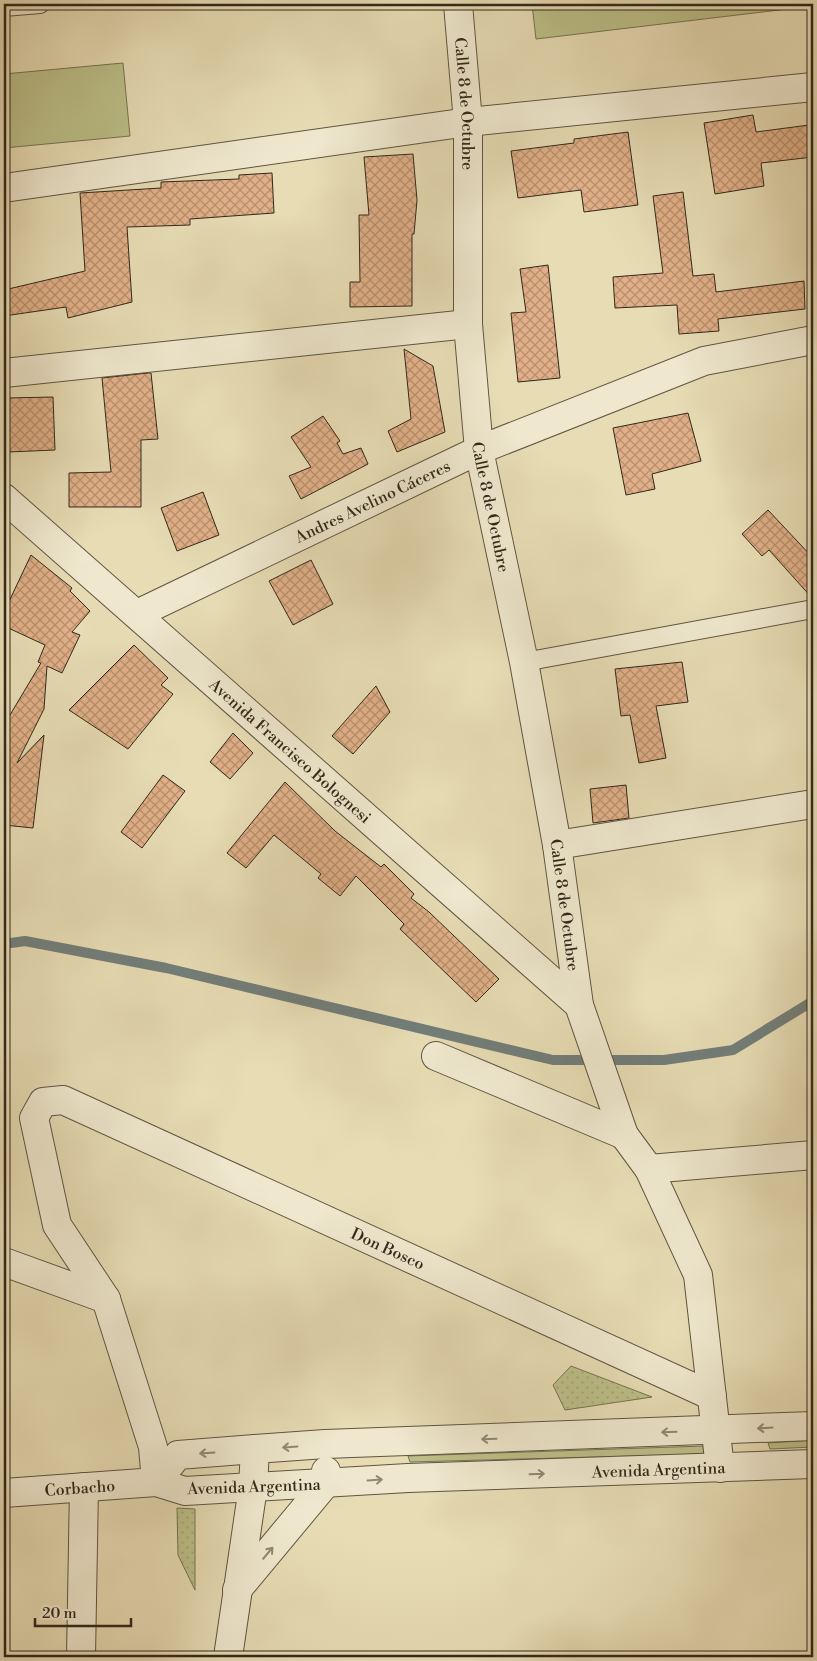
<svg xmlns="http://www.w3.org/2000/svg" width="817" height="1661" font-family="'Libre Bodoni',serif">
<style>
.grass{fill:#bcbf89;stroke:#777452}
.park{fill:url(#park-dots);stroke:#777452}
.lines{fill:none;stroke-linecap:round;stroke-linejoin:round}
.stream{stroke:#727e7a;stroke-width:10}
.building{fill:url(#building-cross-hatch);stroke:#32281c}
.service-casing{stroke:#5f5542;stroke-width:20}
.minor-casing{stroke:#5f5542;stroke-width:30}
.tertiary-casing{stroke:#5f5542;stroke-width:30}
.service{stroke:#efe8ce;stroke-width:18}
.minor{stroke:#efe8ce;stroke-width:28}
.tertiary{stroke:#efe8ce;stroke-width:28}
.oneway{stroke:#908875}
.labels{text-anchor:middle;stroke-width:4.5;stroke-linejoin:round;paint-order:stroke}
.street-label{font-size:16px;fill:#32281c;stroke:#efe8ce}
</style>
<defs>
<pattern id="park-dots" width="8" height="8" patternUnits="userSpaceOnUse" patternTransform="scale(1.25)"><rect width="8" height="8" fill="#bcbf89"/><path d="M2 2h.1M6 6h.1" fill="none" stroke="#a2a476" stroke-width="1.8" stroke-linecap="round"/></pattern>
<pattern id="building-cross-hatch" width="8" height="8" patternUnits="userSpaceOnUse" patternTransform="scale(1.25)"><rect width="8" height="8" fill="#e1b088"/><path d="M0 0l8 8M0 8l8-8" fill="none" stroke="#b78f6e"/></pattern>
</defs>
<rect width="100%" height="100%" fill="#e7dcb4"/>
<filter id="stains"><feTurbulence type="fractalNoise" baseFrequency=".004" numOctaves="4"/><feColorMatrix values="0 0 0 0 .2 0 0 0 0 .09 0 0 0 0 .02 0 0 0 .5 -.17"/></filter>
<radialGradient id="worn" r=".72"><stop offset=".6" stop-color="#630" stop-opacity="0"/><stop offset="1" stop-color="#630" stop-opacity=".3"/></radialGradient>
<g class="grass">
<path d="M 532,4 L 813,4 L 813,6 L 536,39 Z"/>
<path d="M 123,63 L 130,136 L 4,148 L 4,74 Z"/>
<path d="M 813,1440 L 813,1447 L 770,1449 L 768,1443 Z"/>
<path d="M 704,1446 L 704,1454 L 410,1462 L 408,1456 Z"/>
</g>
<g class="park">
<path d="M 571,1366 L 652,1397 L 565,1410 L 553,1385 Z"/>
<path d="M 177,1508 L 195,1509 L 195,1590 L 178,1555 Z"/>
</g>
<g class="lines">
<path class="stream" d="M 4,944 L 25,941 L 166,968 L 553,1060 L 664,1060 L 733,1050 L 813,1001"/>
</g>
<g class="building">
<path d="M 753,115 L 756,132 L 809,125 L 813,157 L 761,163 L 764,186 L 715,194 L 704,123 Z"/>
<path d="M 628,132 L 638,205 L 584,212 L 581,190 L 518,198 L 511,151 L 574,143 L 574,139 Z"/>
<path d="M 413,154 L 417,200 L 414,234 L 412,234 L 412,306 L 350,307 L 350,282 L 360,282 L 359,215 L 369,215 L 364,157 Z"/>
<path d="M 272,173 L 274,213 L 190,219 L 190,225 L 127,227 L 132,302 L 68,318 L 66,307 L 4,316 L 4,290 L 85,271 L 80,193 L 161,188 L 161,182 L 239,179 L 239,175 Z"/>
<path d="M 683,192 L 693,276 L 714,274 L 716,292 L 804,281 L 805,309 L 718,319 L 719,331 L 679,334 L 677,305 L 615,308 L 613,277 L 663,273 L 653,196 Z"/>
<path d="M 548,265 L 560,378 L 518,382 L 511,313 L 526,312 L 520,269 Z"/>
<path d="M 404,349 L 433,366 L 445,432 L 397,452 L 388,431 L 411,419 Z"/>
<path d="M 148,373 L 151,373 L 158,439 L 141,440 L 141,507 L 69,507 L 69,473 L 111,472 L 102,378 Z"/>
<path d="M 53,397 L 55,450 L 8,452 L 6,398 Z"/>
<path d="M 688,413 L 701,461 L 652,474 L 655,489 L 626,495 L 613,428 Z"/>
<path d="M 323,416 L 340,441 L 337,443 L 343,454 L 361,448 L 368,464 L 301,499 L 289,476 L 311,467 L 291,437 Z"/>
<path d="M 203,492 L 219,535 L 177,551 L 161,508 Z"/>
<path d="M 768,510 L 813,558 L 813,599 L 769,550 L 762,556 L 742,534 Z"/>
<path d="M 31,555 L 72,588 L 70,591 L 90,611 L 72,632 L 80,635 L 62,673 L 47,666 L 44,709 L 17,763 L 44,735 L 33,828 L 4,825 L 4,725 L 41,663 L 38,662 L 45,645 L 4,626 L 4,612 Z"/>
<path d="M 311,560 L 333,604 L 293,625 L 269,581 Z"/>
<path d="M 134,645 L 168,678 L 161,685 L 173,694 L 128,749 L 69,710 Z"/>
<path d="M 682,662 L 688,702 L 656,706 L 666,758 L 639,763 L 630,715 L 621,716 L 615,669 Z"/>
<path d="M 376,686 L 390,712 L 353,754 L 332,736 Z"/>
<path d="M 233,733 L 253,753 L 230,779 L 210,762 Z"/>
<path d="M 163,775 L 185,791 L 142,848 L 121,832 Z"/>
<path d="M 285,782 L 335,831 L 381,867 L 384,864 L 414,894 L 411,898 L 429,912 L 499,979 L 476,1002 L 400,929 L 404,924 L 356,876 L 340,896 L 318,878 L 321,874 L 274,835 L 246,868 L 227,853 Z"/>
<path d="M 626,785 L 629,818 L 593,823 L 590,789 Z"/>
</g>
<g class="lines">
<defs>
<g id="service">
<path d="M 4,7 L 40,4"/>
<path d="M 524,662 L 813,609"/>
</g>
<g id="minor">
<path id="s1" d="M 458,4 L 468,122 L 468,324 L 479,450 L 524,662 L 557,845 L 579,1005"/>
<path d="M 4,188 L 468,122 L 813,87"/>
<path d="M 4,373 L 468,324"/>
<path id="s2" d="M 137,614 L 479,450 L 704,361 L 813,340"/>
<path d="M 557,845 L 813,804"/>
<path d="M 436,1056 L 624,1135"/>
<path d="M 649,1169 L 813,1155"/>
<path d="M 4,1262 L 106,1299 L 153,1447 L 156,1482"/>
<path id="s3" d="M 106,1299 L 57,1225 L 34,1118 L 43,1102 L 63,1100 L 712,1396"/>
<path d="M 156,1482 L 178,1455 L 255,1449"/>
<path id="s4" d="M 4,1493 L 156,1482 L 185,1491 L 253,1487"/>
<path d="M 81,1657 L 84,1487"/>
</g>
<g id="tertiary">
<path id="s5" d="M 4,498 L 579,1005 L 624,1135 L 649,1169 L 698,1275 L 720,1468"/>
<path id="s6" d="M 253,1487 L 408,1478 L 813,1464"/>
<path d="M 237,1590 L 326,1483 L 326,1471"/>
<path d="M 228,1657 L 253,1487 L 255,1449 L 325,1444 L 813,1426"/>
</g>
</defs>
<use href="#service" class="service-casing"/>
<use href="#minor" class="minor-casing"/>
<use href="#tertiary" class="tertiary-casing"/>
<use href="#service" class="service"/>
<use href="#minor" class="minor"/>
<use href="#tertiary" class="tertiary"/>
</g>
<defs><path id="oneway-shaft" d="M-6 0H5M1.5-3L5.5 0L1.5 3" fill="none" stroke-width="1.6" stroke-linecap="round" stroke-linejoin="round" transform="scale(1.25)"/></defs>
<g class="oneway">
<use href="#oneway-shaft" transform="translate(765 1428) rotate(177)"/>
<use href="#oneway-shaft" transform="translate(669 1432) rotate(178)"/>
<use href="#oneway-shaft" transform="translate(489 1439) rotate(178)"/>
<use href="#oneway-shaft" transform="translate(290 1447) rotate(176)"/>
<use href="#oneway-shaft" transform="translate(207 1453) rotate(176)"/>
<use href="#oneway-shaft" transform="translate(537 1474) rotate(-2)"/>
<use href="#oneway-shaft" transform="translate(375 1480) rotate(-4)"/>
<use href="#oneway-shaft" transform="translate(268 1553) rotate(-50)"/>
</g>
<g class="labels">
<g class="street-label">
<text dy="6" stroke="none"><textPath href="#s1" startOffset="100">Calle 8 de Octubre</textPath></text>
<text dy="6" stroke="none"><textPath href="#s2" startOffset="261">Andres Avelino Cáceres</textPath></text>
<text dy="6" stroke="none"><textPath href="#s1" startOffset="505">Calle 8 de Octubre</textPath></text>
<text dy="6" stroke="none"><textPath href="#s5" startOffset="382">Avenida Francisco Bolognesi</textPath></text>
<text dy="6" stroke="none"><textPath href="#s1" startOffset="910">Calle 8 de Octubre</textPath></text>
<text dy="6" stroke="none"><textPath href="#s3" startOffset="594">Don Bosco</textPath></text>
<text dy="6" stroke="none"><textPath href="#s6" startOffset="406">Avenida Argentina</textPath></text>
<text transform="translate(254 1486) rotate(-2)" y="6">Avenida Argentina</text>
<text dy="6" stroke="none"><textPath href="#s4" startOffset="76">Corbacho</textPath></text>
</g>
</g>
<rect width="817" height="1661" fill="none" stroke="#e7dcb4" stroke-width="20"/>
<rect x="5" y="5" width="807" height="1651" fill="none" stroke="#32281c" stroke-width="2.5"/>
<rect x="10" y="10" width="797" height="1641" fill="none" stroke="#32281c"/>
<path d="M35 1618v8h96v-8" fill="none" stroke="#32281c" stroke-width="2.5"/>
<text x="42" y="1618" font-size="15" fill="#32281c" stroke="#efe8ce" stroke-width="4" paint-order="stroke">20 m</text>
<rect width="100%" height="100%" filter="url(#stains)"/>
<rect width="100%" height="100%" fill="url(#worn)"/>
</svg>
